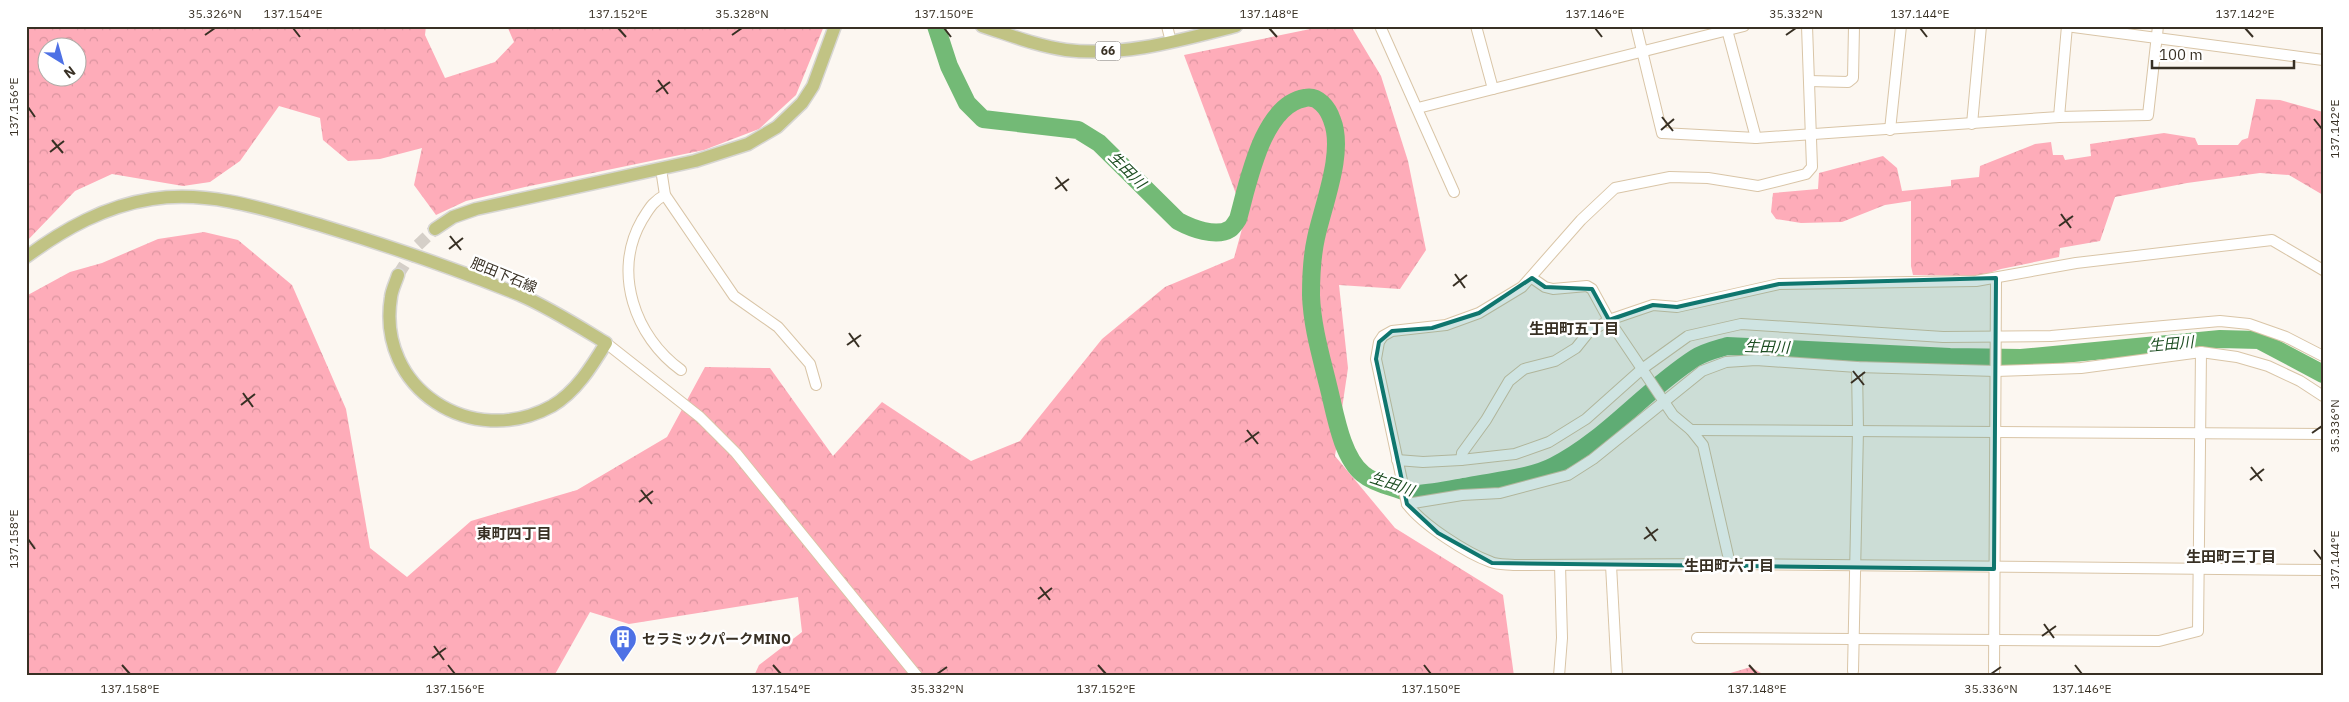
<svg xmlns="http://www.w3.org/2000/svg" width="2349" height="702" font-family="'IBM Plex Sans','Noto Sans JP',sans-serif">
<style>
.forest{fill:url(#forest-crowns);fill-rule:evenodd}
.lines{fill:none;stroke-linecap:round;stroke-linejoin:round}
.river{stroke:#73ba76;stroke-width:18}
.major-tunnel{stroke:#d5cfc8;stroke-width:12;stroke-dasharray:12 6;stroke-linecap:butt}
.minor-casing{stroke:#d9c5a7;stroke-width:12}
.major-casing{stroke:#d7d6d3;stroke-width:15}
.minor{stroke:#fff;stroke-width:10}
.major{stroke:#c1c384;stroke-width:12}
.marked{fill:#0f766e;fill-opacity:0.2;stroke:#0f766e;stroke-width:4;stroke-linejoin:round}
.ticks{fill:none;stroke:#383024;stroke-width:2}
.labels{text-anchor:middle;stroke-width:5;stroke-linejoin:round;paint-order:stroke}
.shield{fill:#fff;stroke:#746e66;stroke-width:1}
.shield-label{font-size:12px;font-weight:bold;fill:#383024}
.street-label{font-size:14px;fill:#383024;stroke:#fff}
.poi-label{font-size:14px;font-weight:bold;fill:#383024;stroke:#fff;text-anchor:start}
.water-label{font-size:15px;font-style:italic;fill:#1b4c20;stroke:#fff}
.neighbourhood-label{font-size:15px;font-weight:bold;fill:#383024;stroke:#fff}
.neatline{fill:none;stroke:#383024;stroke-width:2}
.ticks-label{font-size:12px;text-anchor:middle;fill:#383024}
</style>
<defs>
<pattern id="forest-crowns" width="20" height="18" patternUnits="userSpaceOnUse" patternTransform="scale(1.25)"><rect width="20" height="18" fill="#feacb9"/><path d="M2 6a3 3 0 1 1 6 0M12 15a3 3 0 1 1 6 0" fill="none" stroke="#da949f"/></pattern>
</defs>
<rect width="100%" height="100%" fill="#fcf7f1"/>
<g class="forest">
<path d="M 26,26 L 426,26 L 425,35 L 445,78 L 495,62 L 514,42 L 507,26 L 824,26 L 796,95 L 759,129 L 704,150 L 525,187 L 466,201 L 436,215 L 414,185 L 422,148 L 380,159 L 348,161 L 323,140 L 320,118 L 279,106 L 240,161 L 210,182 L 183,186 L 112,174 L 75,191 L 26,242 ZM 48,48 L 78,48 L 78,78 L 48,78 Z"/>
<path d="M 1325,26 L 1351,26 L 1381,76 L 1408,161 L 1426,250 L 1400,289 L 1339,285 L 1348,368 L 1335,456 L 1395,528 L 1503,595 L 1514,676 L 754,676 L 759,665 L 802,632 L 798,597 L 629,624 L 590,612 L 554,676 L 26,676 L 26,296 L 70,272 L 102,263 L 158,239 L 204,232 L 238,240 L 292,285 L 346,409 L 370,548 L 407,577 L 471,521 L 577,490 L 667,437 L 705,367 L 770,368 L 833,456 L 882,402 L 971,461 L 1020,441 L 1102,339 L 1165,287 L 1234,258 L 1245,218 L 1184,55 Z"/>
<path d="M 2256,99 L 2280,100 L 2323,112 L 2323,195 L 2289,175 L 2260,173 L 2187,183 L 2115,197 L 2100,241 L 2060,248 L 2059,257 L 2001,269 L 1980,276 L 1913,275 L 1911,266 L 1911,201 L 1885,205 L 1842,222 L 1801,223 L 1776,219 L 1771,212 L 1773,193 L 1818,189 L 1819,173 L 1883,156 L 1897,168 L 1902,191 L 1951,186 L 1951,180 L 1979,177 L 1980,166 L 2035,144 L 2051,142 L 2053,155 L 2063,155 L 2065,160 L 2091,156 L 2090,144 L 2164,133 L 2195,138 L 2198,145 L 2238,145 L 2242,140 L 2248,138 Z"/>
<path d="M 1751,667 L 1766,676 L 1720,676 Z"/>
</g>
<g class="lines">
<path class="river" d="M 936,26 L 949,66 L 967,103 L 983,119 L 1078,130 L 1099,143 L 1178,221 C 1191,228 1216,238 1230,229 C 1233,227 1236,222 1238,219 C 1248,184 1262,105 1305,98 C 1318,95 1328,108 1332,120 C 1345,152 1323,205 1316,238 C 1312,256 1311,277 1311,295 C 1312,326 1321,356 1328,385 C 1335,412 1341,456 1363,474 C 1371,481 1384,485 1394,488 C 1401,490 1409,494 1417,494 C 1434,493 1452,489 1469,486 C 1495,481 1531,478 1554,466 C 1607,439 1645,390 1695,358 C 1704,352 1717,349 1727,346 L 1950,357 L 2021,358 L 2220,339 L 2259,340 L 2323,374"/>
<path class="major-tunnel" d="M 398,275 L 415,248 L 435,229"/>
<defs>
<g id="minor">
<path d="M 1167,26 L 1171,42"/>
<path d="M 1380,26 L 1454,192"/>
<path d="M 1476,26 L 1493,89 L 1744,26"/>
<path d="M 1636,26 L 1662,133 L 1756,138 L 2059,117 L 2148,115 L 2158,26"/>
<path d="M 1726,26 L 1756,138"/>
<path d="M 1807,26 L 1812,167 L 1806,174 L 1758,186 L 1708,178 L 1670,177 L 1615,188 L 1581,220 L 1522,287 L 1479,313 L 1446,325 L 1392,331 L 1383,336 L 1379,342 L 1376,359 L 1407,504 C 1423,525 1466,553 1491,562 C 1498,565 1507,564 1514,565 L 1730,564 L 2323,570"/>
<path d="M 2066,26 L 2323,60"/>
<path d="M 1809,81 L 1848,82 L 1853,78 L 1854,26"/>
<path d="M 1418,108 L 1493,89"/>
<path d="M 2059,117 L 2067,26"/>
<path d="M 1972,124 L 1981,26"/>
<path d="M 1890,130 L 1901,26"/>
<path d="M 661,169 L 665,195 L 734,296 L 778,327 L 810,364 L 816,385"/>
<path d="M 665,195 C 653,201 649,209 642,220 C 612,272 635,337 681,370"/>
<path d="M 1532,278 L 1545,287 L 1553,289 L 1587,286 L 1592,289 L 1609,320 L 1673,415 L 1691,430 L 1703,445 L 1730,564"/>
<path d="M 606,343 L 700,417 L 736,453 L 917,676"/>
<path d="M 1691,430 L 2323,434"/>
<path d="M 1397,460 L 1423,462 L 1461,460 L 1515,454 L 1549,442 L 1586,419 L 1642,369 L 1688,336 L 1741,324 L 1943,337 L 2051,336 L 2220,321 L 2249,324 L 2286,337 L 2323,356"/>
<path d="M 1461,460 L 1462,453 L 1486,420 L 1509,381 L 1524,369 L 1555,361 L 1576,348 L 1588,333 L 1609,320 L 1653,305 L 1677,307 L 1779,284 L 1976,281 L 2076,263 L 2272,240 L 2323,270"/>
<path d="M 1407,504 L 1462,495 L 1500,493 L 1568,475 L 1593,459 L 1702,371 L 1726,362 L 1756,360 L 1857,367 L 1996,371 L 2081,368 L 2201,352 L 2237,357 L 2268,366 L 2300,381 L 2323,396"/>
<path d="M 1611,565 L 1617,676"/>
<path d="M 1697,638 L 2159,641 L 2198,631 L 2201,352"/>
<path d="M 1853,671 L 1858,430 L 1857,367"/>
<path d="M 1559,676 L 1562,638 L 1560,565"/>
<path d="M 1994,676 L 1996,278"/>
</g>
<g id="major">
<path d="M 982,26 C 1010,35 1037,46 1066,50 C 1124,57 1181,40 1236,26"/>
<path d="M 435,229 L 453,217 L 476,209 L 695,161 L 748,144 L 777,127 L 802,103 L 813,86 L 835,26"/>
<path d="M 26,257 C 64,229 105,206 152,199 C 210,190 268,210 323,226 C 389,246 456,269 520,295 C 550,308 578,326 606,343 C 592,366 576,392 552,406 C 472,450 376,389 391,297 C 392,289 396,282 398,275"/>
</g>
</defs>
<use href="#minor" class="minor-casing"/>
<use href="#major" class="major-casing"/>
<use href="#minor" class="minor"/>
<use href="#major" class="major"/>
</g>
<path class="marked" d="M 1532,278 L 1545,287 L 1592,289 L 1609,320 L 1653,305 L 1677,307 L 1779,284 L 1996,278 L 1994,569 L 1492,563 L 1438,533 L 1407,504 L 1376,359 L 1379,342 L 1392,331 L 1432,328 L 1479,313 Z"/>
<path class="ticks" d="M 293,28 L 300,37M 618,28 L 626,37M 944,28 L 951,37M 1269,28 L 1277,37M 1595,28 L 1602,37M 1920,28 L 1927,37M 2245,28 L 2253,37M 205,35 L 215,28M 732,35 L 742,28M 1786,35 L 1796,28M 658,80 L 668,94M 656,92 L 670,82M 28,107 L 35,117M 1662,117 L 1673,131M 2314,119 L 2322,129M 1661,130 L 1674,119M 52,140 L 63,153M 50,152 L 64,141M 1056,177 L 1067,191M 1055,189 L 1069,179M 2061,214 L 2071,228M 2059,226 L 2073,216M 450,236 L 461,250M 449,249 L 463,238M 1455,274 L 1465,288M 1453,286 L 1467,275M 849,333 L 859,347M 847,345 L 861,335M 1853,371 L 1864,385M 1851,383 L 1865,372M 243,393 L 253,407M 241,405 L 255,394M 1247,430 L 1258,444M 2312,433 L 2322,426M 1245,442 L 1259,432M 2251,467 L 2262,481M 2250,480 L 2264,469M 641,490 L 652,504M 639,502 L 653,491M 1646,527 L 1656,541M 28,539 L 35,549M 1644,539 L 1658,529M 2314,550 L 2322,560M 1040,587 L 1050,600M 1038,599 L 1052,588M 2044,624 L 2054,638M 2042,636 L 2056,626M 434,646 L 444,660M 432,658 L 446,648M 122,665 L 130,674M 448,665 L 455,674M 773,665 L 781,674M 1098,665 L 1106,674M 1424,665 L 1431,674M 1749,665 L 1757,674M 2075,665 L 2082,674M 937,674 L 947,667M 1991,674 L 2001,667"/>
<defs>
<symbol id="building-pin" viewBox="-11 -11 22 30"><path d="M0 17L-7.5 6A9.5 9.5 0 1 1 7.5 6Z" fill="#4e71e5" stroke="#fff"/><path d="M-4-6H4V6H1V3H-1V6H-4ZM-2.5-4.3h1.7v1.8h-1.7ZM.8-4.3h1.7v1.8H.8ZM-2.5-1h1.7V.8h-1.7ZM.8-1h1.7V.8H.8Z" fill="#fff"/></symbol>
</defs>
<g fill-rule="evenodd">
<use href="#building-pin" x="607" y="623" width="32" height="43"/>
</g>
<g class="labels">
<rect class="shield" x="1095.5" y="41.5" width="25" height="19" rx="4"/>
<g class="shield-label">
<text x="1108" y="55">66</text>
</g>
<g class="street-label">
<text transform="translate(504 275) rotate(22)" y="5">肥田下石線</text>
</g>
<g class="poi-label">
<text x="642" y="644">セラミックパークMINO</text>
</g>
<g class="water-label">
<text transform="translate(1127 170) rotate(45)" y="5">生田川</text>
<text transform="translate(2171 344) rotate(-5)" y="5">生田川</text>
<text transform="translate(1767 347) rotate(2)" y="5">生田川</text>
<text transform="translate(1392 484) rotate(19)" y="5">生田川</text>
</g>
<g class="neighbourhood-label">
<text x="1574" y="334">生田町五丁目</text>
<text x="514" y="539">東町四丁目</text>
<text x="2231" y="562">生田町三丁目</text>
<text x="1729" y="571">生田町六丁目</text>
</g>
</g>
<rect width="2349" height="702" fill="none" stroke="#ffffff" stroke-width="55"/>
<g transform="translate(62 62) rotate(143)"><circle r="24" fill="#ffffff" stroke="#afaca7"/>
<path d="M0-4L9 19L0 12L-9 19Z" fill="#4e71e5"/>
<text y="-8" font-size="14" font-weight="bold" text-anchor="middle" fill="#383024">N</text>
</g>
<path d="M2152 60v8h142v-8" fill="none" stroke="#383024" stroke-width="2.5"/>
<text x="2159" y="60" font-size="15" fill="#383024" stroke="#ffffff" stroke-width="4" paint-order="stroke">100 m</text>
<rect x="28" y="28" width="2294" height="646" class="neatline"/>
<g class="ticks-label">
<text x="215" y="18">35.326°N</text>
<text x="293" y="18">137.154°E</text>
<text x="618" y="18">137.152°E</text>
<text x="742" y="18">35.328°N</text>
<text x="944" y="18">137.150°E</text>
<text x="1269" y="18">137.148°E</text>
<text x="1595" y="18">137.146°E</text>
<text x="1796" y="18">35.332°N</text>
<text x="1920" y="18">137.144°E</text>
<text x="2245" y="18">137.142°E</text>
<text transform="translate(14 107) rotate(-90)" y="4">137.156°E</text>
<text transform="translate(2335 129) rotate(-90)" y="4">137.142°E</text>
<text transform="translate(2335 426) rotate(-90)" y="4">35.336°N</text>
<text transform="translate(14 539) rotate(-90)" y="4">137.158°E</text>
<text transform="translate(2335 560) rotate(-90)" y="4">137.144°E</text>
<text x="130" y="693">137.158°E</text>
<text x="455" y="693">137.156°E</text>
<text x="781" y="693">137.154°E</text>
<text x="937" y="693">35.332°N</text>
<text x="1106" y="693">137.152°E</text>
<text x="1431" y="693">137.150°E</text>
<text x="1757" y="693">137.148°E</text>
<text x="1991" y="693">35.336°N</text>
<text x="2082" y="693">137.146°E</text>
</g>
</svg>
